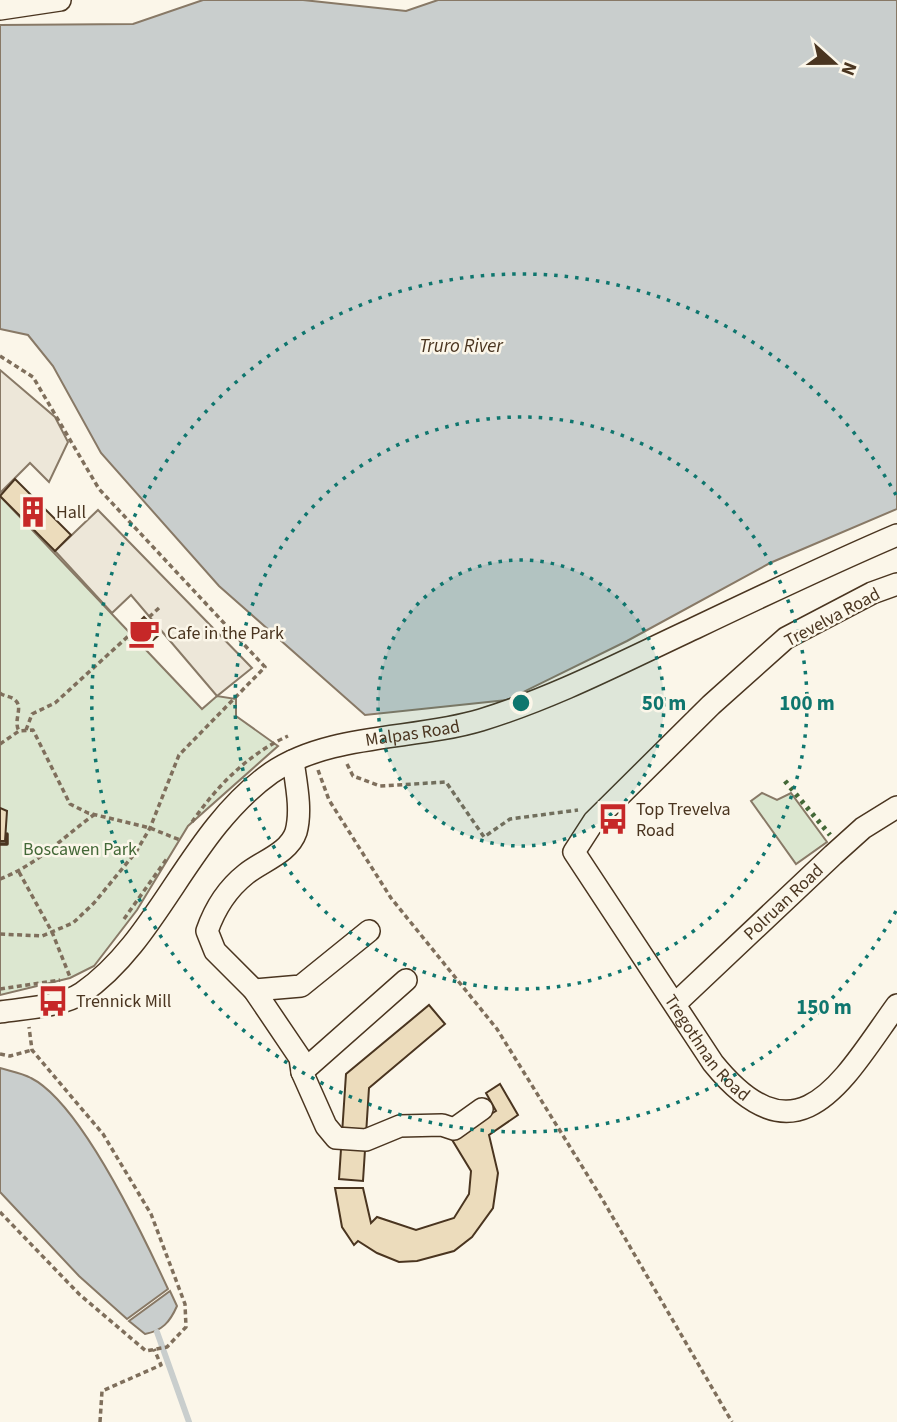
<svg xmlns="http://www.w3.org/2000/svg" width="897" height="1422" font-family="'Source Sans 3',sans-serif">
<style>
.green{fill:#dce7d0;stroke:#887966;stroke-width:2}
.parking{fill:#ede7d9;stroke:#887966;stroke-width:2}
.water{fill:#c9cecd;stroke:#887966;stroke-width:2}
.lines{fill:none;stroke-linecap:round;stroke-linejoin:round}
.stream{stroke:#c9cecd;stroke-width:6}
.building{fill:#ecdcbc;stroke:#4a3520;stroke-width:2}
.minor-casing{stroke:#4a3520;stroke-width:24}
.path{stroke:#7f6f5c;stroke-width:3.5;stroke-dasharray:5 3.5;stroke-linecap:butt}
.minor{stroke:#fbf6e9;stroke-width:21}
.hedge{stroke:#436837;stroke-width:5;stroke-dasharray:3.5 5;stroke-linecap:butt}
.wall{stroke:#4a3520;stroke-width:3.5}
.ring{fill:none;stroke:#0f766e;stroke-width:3.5;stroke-dasharray:3.5 7}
.labels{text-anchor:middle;stroke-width:5;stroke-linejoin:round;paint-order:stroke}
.poi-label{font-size:18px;fill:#4a3520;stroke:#fbf6e9;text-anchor:start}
.street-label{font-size:18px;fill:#4a3520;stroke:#fbf6e9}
.park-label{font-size:18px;fill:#436837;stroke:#fbf6e9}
.water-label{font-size:19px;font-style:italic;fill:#4a3520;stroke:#fbf6e9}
.centre{fill:#0f766e;stroke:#fbf6e9;stroke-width:3.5}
.ring-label{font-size:21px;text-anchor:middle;font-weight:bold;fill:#0f766e;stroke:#fbf6e9;stroke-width:5;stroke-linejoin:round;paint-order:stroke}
</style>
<rect width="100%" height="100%" fill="#fbf6e9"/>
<g class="green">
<path d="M 0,496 L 202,709 L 217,696 L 236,699 L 236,716 L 278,746 L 188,826 L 137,910 L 94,966 L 70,978 L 0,995 Z"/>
<path d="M 762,793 L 777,800 L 791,793 L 827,842 L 796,864 L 751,801 Z"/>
</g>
<g class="parking">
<path d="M 0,370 L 55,417 L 68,442 L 49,482 L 30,463 L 0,493 Z"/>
<path d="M 98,510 L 252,668 L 217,696 L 131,595 L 112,613 L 55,551 Z"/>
</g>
<g class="water">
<path d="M 203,0 L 303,0 L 406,11 L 438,0 L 897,0 L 897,509 L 770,563 L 627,641 L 507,700 L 365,715 L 219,586 L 101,453 L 53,366 L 28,335 L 0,329 L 0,25 L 133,24 Z"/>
<path d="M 0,1068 C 10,1071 22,1073 31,1078 C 81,1103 144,1237 168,1289 L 127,1319 L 79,1276 L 0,1192 Z"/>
<path d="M 170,1291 L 177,1306 C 170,1322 162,1331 145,1334 L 129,1321 Z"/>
</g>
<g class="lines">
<path class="stream" d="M 157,1332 L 189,1422"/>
</g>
<g class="building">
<path d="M 15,479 L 71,535 L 55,551 L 0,496 Z"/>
<path d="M 144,617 L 160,634 L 144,648 L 129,632 Z"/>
<path d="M 0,808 L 7,811 L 5,841 L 0,841 Z"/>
<path d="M 429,1005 L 445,1024 L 369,1088 L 363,1181 L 339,1179 L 346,1074 Z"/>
<path d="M 500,1084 L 518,1115 L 489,1135 L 498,1173 L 493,1208 L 472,1237 L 454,1251 L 417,1261 L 399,1262 L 377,1253 L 358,1241 L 354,1245 L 342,1227 L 335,1188 L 363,1188 L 371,1223 L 377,1217 L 416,1230 L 454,1218 L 469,1194 L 471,1171 L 451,1138 L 496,1111 L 486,1093 Z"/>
</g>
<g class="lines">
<defs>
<g id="minor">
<path d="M 0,9 L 60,0"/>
<path id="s1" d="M 897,584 L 872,593 L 786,638 L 711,705 L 594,821 L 574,852 L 713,1063 C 799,1169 844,1078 897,1005"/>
<path d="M 293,761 C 296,783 302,810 296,832 C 289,853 262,861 246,874 C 227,889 215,908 207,931 L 215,951 L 254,990 L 300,1058 L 302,1072 L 326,1126 L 336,1138 L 366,1140 L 400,1126 L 442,1125 L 454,1129 L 482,1109"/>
<path d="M 254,990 L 301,986 L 369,931"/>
<path id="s2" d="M 675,1004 L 833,855 L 863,828 L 897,807"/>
<path id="s3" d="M 0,1012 C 25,1008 61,1007 82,993 C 160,939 188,832 271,773 C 329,733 415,740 481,720 C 556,697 624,661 695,628 C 762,596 829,564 897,535"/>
<path d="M 302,1072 L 406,980"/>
</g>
</defs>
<use href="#minor" class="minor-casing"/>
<g class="path">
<path d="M 0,356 L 33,377 L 99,489 L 265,667 L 179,755 L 150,828 L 136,852 L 94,903 L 73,923 L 42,936 L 0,934"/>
<path d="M 0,693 C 5,697 12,696 16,701 C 23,708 13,721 19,731"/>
<path d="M 26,730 L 32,714 L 55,703 L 159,608"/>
<path d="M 0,744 L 19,731 L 33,730 L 70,804 L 88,813 L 150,828 L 180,840"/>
<path d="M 347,764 L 353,776 L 380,786 L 446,782 L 484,837 L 510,819 L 578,810"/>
<path d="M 318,770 L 329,800 L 391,898 L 497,1029 L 601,1197 L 732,1422"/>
<path d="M 192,822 C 217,786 248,754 288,736"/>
<path d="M 19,872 L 52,932 L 70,977"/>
<path d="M 0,879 C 37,865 63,837 95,814"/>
<path d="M 124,919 L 168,857"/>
<path d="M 0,989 L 60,980"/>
<path d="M 0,1054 L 10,1056 L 32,1050"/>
<path d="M 0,1212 L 79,1294 L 146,1351 L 167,1347 L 186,1327 L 185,1304 L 151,1214 L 103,1134 L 32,1050 L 29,1027"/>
<path d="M 100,1422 L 102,1391 L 161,1365 L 154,1349"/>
</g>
<use href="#minor" class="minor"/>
<path class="hedge" d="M 785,781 L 830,835"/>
<path class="wall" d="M 0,844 L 7,844 L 7,834"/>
</g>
<circle cx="521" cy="703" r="143" fill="#0f766e" fill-opacity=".12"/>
<g class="ring">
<circle cx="521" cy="703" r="143"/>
<circle cx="521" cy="703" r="286"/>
<path d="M896 911A429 429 0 1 1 896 495"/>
</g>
<defs>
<symbol id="building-bare" viewBox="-9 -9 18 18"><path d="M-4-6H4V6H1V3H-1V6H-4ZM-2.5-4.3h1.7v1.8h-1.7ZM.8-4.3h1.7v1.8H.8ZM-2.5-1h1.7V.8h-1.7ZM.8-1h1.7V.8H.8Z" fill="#c62828" stroke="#fbf6e9" stroke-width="2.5" paint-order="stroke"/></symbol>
<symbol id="cafe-bare" viewBox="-9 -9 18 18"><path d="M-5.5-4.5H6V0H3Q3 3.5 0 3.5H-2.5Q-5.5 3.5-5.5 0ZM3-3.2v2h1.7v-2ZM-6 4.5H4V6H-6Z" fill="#c62828" stroke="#fbf6e9" stroke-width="2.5" paint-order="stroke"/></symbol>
<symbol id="bus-bare" viewBox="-9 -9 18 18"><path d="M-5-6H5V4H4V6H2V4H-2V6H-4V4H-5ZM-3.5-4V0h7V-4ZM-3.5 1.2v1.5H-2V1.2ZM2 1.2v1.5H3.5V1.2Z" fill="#c62828" stroke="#fbf6e9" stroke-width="2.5" paint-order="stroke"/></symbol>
</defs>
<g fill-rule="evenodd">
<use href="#building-bare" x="11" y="490" width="44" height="44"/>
<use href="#cafe-bare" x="122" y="611" width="44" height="44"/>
<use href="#bus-bare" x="591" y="797" width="44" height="44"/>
<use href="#bus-bare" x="31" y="979" width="44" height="44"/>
</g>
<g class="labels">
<g class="poi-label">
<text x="56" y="518">Hall</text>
<text x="167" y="639">Cafe in the Park</text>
<text x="636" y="815">Top Trevelva<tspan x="636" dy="21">Road</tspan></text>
<text x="76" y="1007">Trennick Mill</text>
</g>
<g class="street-label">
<text transform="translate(832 617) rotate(-28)" y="6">Trevelva Road</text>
<text dy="6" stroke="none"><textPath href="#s3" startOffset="525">Malpas Road</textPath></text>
<text dy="6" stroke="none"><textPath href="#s2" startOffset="149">Polruan Road</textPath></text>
<text dy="6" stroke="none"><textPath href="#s1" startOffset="663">Tregothnan Road</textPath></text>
</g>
<g class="park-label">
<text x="80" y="855">Boscawen Park</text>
</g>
<g class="water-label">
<text x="461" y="352">Truro River</text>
</g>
</g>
<circle cx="521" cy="703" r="10" class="centre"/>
<g class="ring-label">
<text x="664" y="710">50 m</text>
<text x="807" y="710">100 m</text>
<text x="824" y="1014">150 m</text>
</g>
<g transform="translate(834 63) rotate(111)" stroke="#fbf6e9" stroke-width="5" paint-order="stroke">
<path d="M0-5L12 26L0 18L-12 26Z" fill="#4a3520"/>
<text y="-10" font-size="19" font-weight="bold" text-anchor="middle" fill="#4a3520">N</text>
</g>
</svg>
